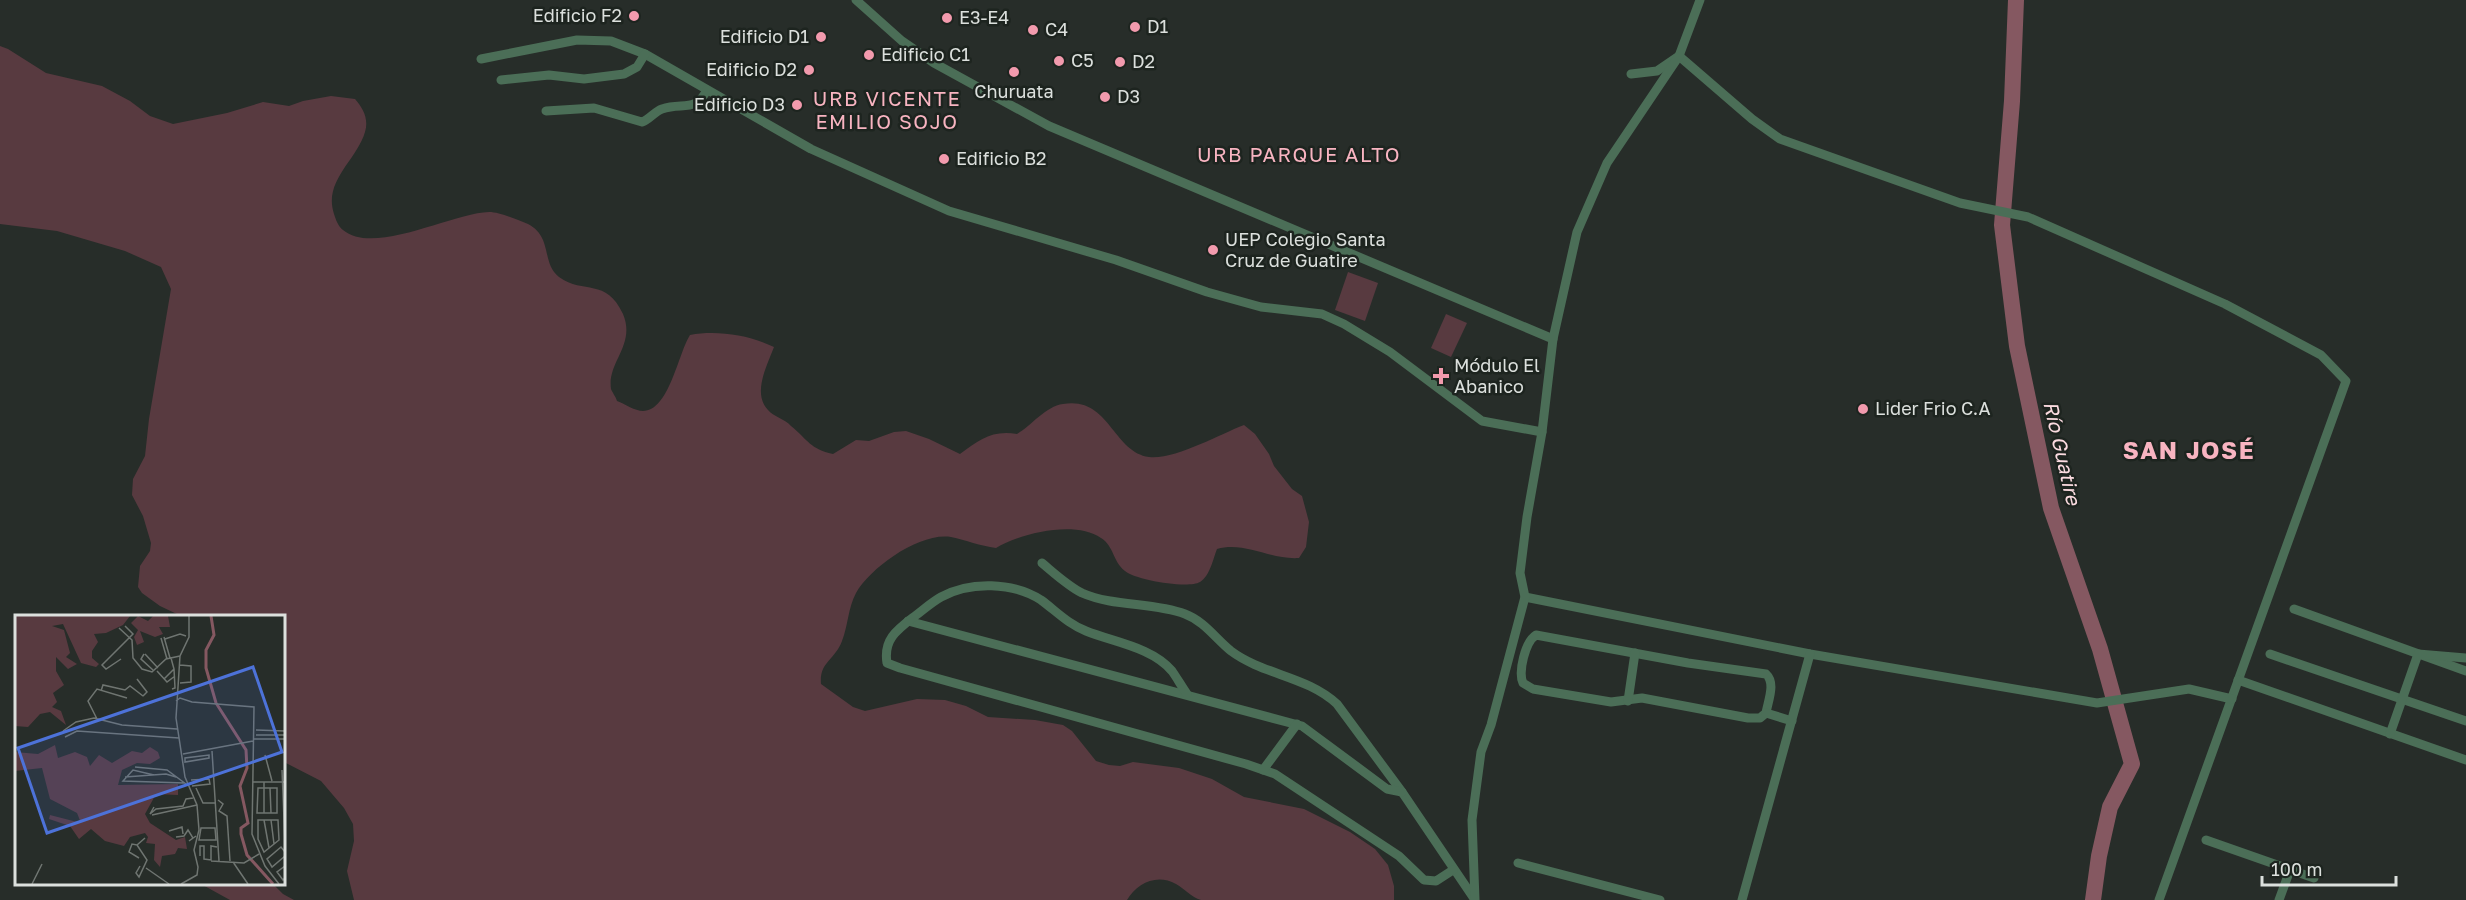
<svg xmlns="http://www.w3.org/2000/svg" width="2466" height="900" font-family="'Golos Text',sans-serif">
<style>
.green{fill:#583a40}
.lines{fill:none;stroke-linecap:round;stroke-linejoin:round}
.river{stroke:#855861;stroke-width:16}
.minor{stroke:#4b6e57;stroke-width:9}
.poi-dot{fill:#f29aad;stroke:#1d241f;stroke-width:2}
.labels{text-anchor:middle;stroke-width:5;stroke-linejoin:round;paint-order:stroke}
.poi-label{font-size:18px;fill:#dce0dd;stroke:#1d241f;text-anchor:start}
.neighbourhood-label{font-size:20px;letter-spacing:1.5px;fill:#f8b4c1;stroke:#1d241f}
.water-label{font-size:20px;font-style:italic;fill:#fbdbe0;stroke:#1d241f}
.district-label{font-size:24px;font-weight:bold;letter-spacing:1.5px;fill:#f8b4c1;stroke:#1d241f}
.inset-river{fill:none;stroke:#855861;stroke-width:3}
.inset-road{fill:none;stroke:#6f7571;stroke-width:1.5}
.view{fill:#4d72d9;fill-opacity:0.15;stroke:#4d72d9;stroke-width:3}
.inset-edge{fill:none;stroke:#dce0dd;stroke-width:3}
</style>
<rect width="100%" height="100%" fill="#272d29"/>
<g class="green">
<path d="M 0,46 L 8,49 L 46,73 L 102,86 L 130,101 L 150,116 L 173,124 L 227,113 L 263,102 L 289,106 L 303,101 L 331,96 L 355,99 C 363,108 369,119 365,132 C 357,160 323,181 334,214 C 336,220 338,226 343,230 C 374,256 452,213 489,212 C 500,212 518,220 528,224 C 553,237 541,263 559,277 C 584,295 606,277 623,314 C 636,345 607,362 611,389 C 612,392 616,397 617,401 C 625,404 635,411 643,411 C 669,411 678,354 690,335 C 717,330 749,335 774,347 C 767,366 752,393 768,410 C 774,417 785,419 791,426 C 808,440 810,449 833,454 L 856,440 L 869,441 L 894,432 L 906,431 L 929,439 L 960,454 C 980,440 991,430 1017,434 C 1031,426 1046,406 1063,404 C 1109,396 1113,452 1149,457 C 1175,460 1220,434 1244,425 L 1255,434 L 1269,454 L 1274,466 L 1292,489 L 1302,496 L 1309,522 L 1306,547 L 1299,558 C 1270,560 1245,541 1217,549 C 1213,559 1210,576 1200,582 C 1188,589 1135,580 1125,571 C 1113,562 1114,546 1101,538 C 1075,520 1021,533 996,548 C 980,546 966,540 951,537 C 920,532 871,567 856,593 C 848,608 848,626 842,641 C 835,660 819,662 821,684 L 853,707 L 865,711 L 917,699 L 945,700 L 966,706 L 988,717 L 1035,720 L 1063,725 L 1072,731 L 1096,761 L 1109,765 L 1120,766 L 1133,762 L 1179,768 L 1212,779 L 1244,797 L 1304,809 L 1350,832 L 1375,849 L 1388,865 L 1394,886 L 1394,900 L 1201,900 C 1191,897 1185,889 1176,884 C 1157,873 1137,883 1127,900 L 354,900 L 347,871 L 354,841 L 353,824 L 344,808 L 321,781 L 284,762 L 284,616 L 181,616 L 160,606 L 142,593 L 138,587 L 140,566 L 150,551 L 151,543 L 143,516 L 132,495 L 133,479 L 145,456 L 149,419 L 171,289 L 161,267 L 125,251 L 57,231 L 0,224 Z"/>
<path d="M 1348,272 L 1378,283 L 1365,321 L 1335,310 Z"/>
<path d="M 1446,314 L 1467,323 L 1451,357 L 1431,348 Z"/>
<path d="M 201,884 L 273,884 L 283,894 L 294,900 L 230,900 Z"/>
</g>
<g class="lines">
<path class="river" d="M 2016,0 L 2012,101 L 2002,225 L 2017,346 L 2051,508 L 2100,649 L 2132,764 L 2110,807 L 2099,856 L 2093,900"/>
<g class="minor">
<path d="M 856,0 L 902,41 L 934,63 L 1049,126 L 1553,339"/>
<path d="M 481,59 L 577,40 L 611,41 L 645,54 L 811,149 L 949,211 L 1116,260 L 1207,292 L 1261,307 L 1322,314 L 1344,324 L 1390,352 L 1482,421 L 1542,432"/>
<path d="M 1631,74 L 1657,71 L 1679,56 L 1752,119 L 1780,139 L 1960,203 L 2028,217 L 2225,304 L 2321,355 L 2346,381 L 2159,900"/>
<path d="M 501,80 L 549,75 L 584,79 L 624,74 L 637,67 L 645,54"/>
<path d="M 546,111 L 594,108 L 642,122 C 650,119 654,112 662,109 C 683,102 695,113 707,90"/>
<path d="M 1042,563 C 1054,573 1068,586 1082,593 C 1114,607 1153,602 1185,614 C 1204,621 1216,639 1231,651 C 1263,675 1307,676 1337,704 L 1402,792 L 1473,897"/>
<path d="M 1525,597 L 1810,654 L 2097,703 L 2189,689 L 2232,699"/>
<path d="M 2294,609 L 2466,671"/>
<path d="M 908,621 L 1302,726 L 1387,789 L 1402,792"/>
<path d="M 1536,635 L 1688,663 L 1766,674 C 1776,683 1768,701 1766,713 L 1760,718 L 1748,718 L 1642,698 L 1611,702 L 1533,689 L 1523,683 C 1518,672 1525,642 1536,635 Z"/>
<path d="M 2270,654 L 2466,721"/>
<path d="M 2238,680 L 2466,760"/>
<path d="M 1187,694 C 1182,687 1177,678 1172,671 C 1152,647 1113,642 1086,631 C 1068,624 1056,611 1041,600 C 1013,582 970,581 941,597 C 932,602 923,610 915,616 C 898,629 883,639 887,663 L 900,668 L 1246,764 L 1275,774 L 1399,856 L 1424,880 L 1436,881 L 1453,870"/>
<path d="M 1628,701 L 1635,653"/>
<path d="M 1766,713 L 1792,721"/>
<path d="M 2390,734 L 2418,654 L 2466,658"/>
<path d="M 1263,770 L 1297,724"/>
<path d="M 2206,840 L 2314,878"/>
<path d="M 1518,863 L 1660,900"/>
<path d="M 1475,900 L 1472,820 L 1481,752 L 1491,725 L 1525,597 L 1520,573 L 1527,517 L 1542,432 L 1553,339 L 1577,232 L 1607,163 L 1679,56 L 1700,0"/>
<path d="M 1742,900 L 1810,654"/>
<path d="M 2279,900 L 2290,870"/>
</g>
</g>
<g class="poi-dot">
<circle cx="634" cy="16" r="6"/>
<circle cx="947" cy="18" r="6"/>
<circle cx="1135" cy="27" r="6"/>
<circle cx="1033" cy="30" r="6"/>
<circle cx="821" cy="37" r="6"/>
<circle cx="869" cy="55" r="6"/>
<circle cx="1059" cy="61" r="6"/>
<circle cx="1120" cy="62" r="6"/>
<circle cx="809" cy="70" r="6"/>
<circle cx="1014" cy="72" r="6"/>
<circle cx="1105" cy="97" r="6"/>
<circle cx="797" cy="105" r="6"/>
<circle cx="944" cy="159" r="6"/>
<circle cx="1213" cy="250" r="6"/>
<path d="M1438 367h6v6h6v6h-6v6h-6v-6h-6v-6h6z"/>
<circle cx="1863" cy="409" r="6"/>
</g>
<g class="labels">
<g class="poi-label">
<text x="622" y="22" text-anchor="end">Edificio F2</text>
<text x="959" y="24">E3-E4</text>
<text x="1147" y="33">D1</text>
<text x="1045" y="36">C4</text>
<text x="809" y="43" text-anchor="end">Edificio D1</text>
<text x="881" y="61">Edificio C1</text>
<text x="1071" y="67">C5</text>
<text x="1132" y="68">D2</text>
<text x="797" y="76" text-anchor="end">Edificio D2</text>
<text x="1014" y="98" text-anchor="middle">Churuata</text>
<text x="1117" y="103">D3</text>
<text x="785" y="111" text-anchor="end">Edificio D3</text>
<text x="956" y="165">Edificio B2</text>
<text x="1225" y="246">UEP Colegio Santa<tspan x="1225" dy="21">Cruz de Guatire</tspan></text>
<text x="1454" y="372">Módulo El<tspan x="1454" dy="21">Abanico</tspan></text>
<text x="1875" y="415">Lider Frio C.A</text>
</g>
<g class="neighbourhood-label">
<text x="887" y="106">URB VICENTE<tspan x="887" dy="23">EMILIO SOJO</tspan></text>
<text x="1299" y="162">URB PARQUE ALTO</text>
</g>
<g class="water-label">
<text transform="translate(2062 453) rotate(77)" y="7">Río Guatire</text>
</g>
<g class="district-label">
<text x="2189" y="459">SAN JOSÉ</text>
</g>
</g>
<g transform="translate(15 615)">
<rect width="270" height="270" fill="#272d29"/>
<path d="M 0,1 L 115,1 L 108,10 L 91,18 L 79,19 L 83,27 L 77,36 L 77,43 L 84,49 L 81,52 L 66,48 L 48,9 L 37,11 L 49,15 L 55,38 L 51,42 L 62,49 L 53,54 L 41,42 L 41,56 L 49,70 L 38,78 L 42,87 L 37,92 L 46,96 L 51,110 L 35,97 L 25,99 L 13,112 L 0,111 ZM 123,1 L 133,6 L 138,1 L 153,1 L 155,12 L 144,12 L 148,19 L 140,22 L 125,16 L 129,27 L 122,30 L 119,22 L 123,15 L 116,8 ZM 40,130 L 43,143 L 60,137 L 72,142 L 75,151 L 84,140 L 97,148 L 117,136 L 127,138 L 135,132 L 143,137 L 145,143 L 135,149 L 122,148 L 107,155 L 103,170 L 163,169 L 163,180 L 141,179 L 130,199 L 135,208 L 161,225 L 170,222 L 172,234 L 163,233 L 160,239 L 147,241 L 145,252 L 139,245 L 140,229 L 131,228 L 133,222 L 130,218 L 115,222 L 109,231 L 90,226 L 76,214 L 64,224 L 55,211 L 34,204 L 35,200 L 66,208 L 62,198 L 35,184 L 27,153 L 0,156 L 0,137 L 23,139 Z" fill="#583a40"/>
<path class="inset-river" d="M 196,1 L 199,20 L 191,35 L 191,53 L 201,88 L 231,135 L 232,153 L 225,171 L 233,208 L 226,213 L 226,219 L 232,240 L 258,269"/>
<path class="inset-road" d="M 104,13 L 117,25 L 118,43 L 127,54 L 137,57 L 151,44 L 165,41M 149,22 L 155,43M 146,23 L 152,44M 150,24 L 165,19 L 171,21M 129,39 L 126,44 L 138,55M 130,39 L 143,53M 106,44 L 91,54 L 87,50 L 118,19 L 110,11M 165,50 L 176,51 L 176,67 L 165,68M 142,56 L 152,67 L 160,61M 122,64 L 132,77 L 128,81M 149,64 L 159,54 L 156,43M 157,74 L 160,73 L 159,54M 86,76 L 88,70 L 110,75 L 115,71 L 128,81M 161,86 L 165,83 L 177,87 L 239,92 L 237,219 L 250,251 L 264,269M 82,104 L 73,86 L 82,74 L 112,83M 241,115 L 270,116M 48,116 L 61,107 L 79,103 L 107,110 L 162,114M 241,120 L 269,120M 50,122 L 62,116 L 164,123M 238,124 L 270,124M 197,136 L 204,246M 168,139 L 238,126M 194,140 L 194,143 L 170,147 L 170,143 ZM 250,140 L 257,166M 120,152 L 152,155 L 171,169M 267,155 L 270,229M 139,160 L 118,155 L 108,166 L 170,168M 110,162 L 151,159 L 161,162M 176,165 L 194,164M 238,167 L 270,167M 249,167 L 249,198M 177,171 L 195,169 L 194,164M 181,173 L 188,188 L 200,188M 243,173 L 262,173 L 262,198 L 242,198 ZM 255,173 L 256,198M 203,185 L 208,189 L 204,196 L 212,201 L 215,246M 139,192 L 135,199 L 141,194 L 168,191 L 171,184 L 178,183M 137,200 L 182,190M 243,205 L 263,205 L 264,225 L 249,237 L 243,224 ZM 249,205 L 254,233M 256,205 L 259,229M 186,213 L 200,213 L 201,225 L 184,225 ZM 154,216 L 167,212 L 168,219M 161,222 L 169,221 L 173,215 L 178,223 L 174,226 L 181,221M 122,230 L 132,245 L 124,262 L 121,258 L 125,251M 270,237 L 266,232 L 252,244 L 257,252 L 270,241M 185,241 L 185,231 L 189,231 L 189,244 L 196,245 L 196,231 L 202,232M 124,243 L 114,237 L 117,229 L 122,230 L 130,223M 196,246 L 229,248 L 244,239M 218,247 L 233,269M 270,251 L 262,257 L 268,265 L 270,263M 131,253 L 154,269M 17,269 L 27,249M 166,269 L 182,260 L 183,252 L 179,235 L 184,215 L 182,190 L 170,162 L 161,103 L 165,41 L 174,22 L 174,1"/>
<path class="view" d="M 238,52 L 267,137 L 32,218 L 3,133 Z"/>
<rect width="270" height="270" class="inset-edge"/>
</g>
<path d="M2262 876v9h134v-9" fill="none" stroke="#dce0dd" stroke-width="3"/>
<text x="2271" y="876" font-size="18" fill="#dce0dd" stroke="#1d241f" stroke-width="4.5" paint-order="stroke">100 m</text>
</svg>
